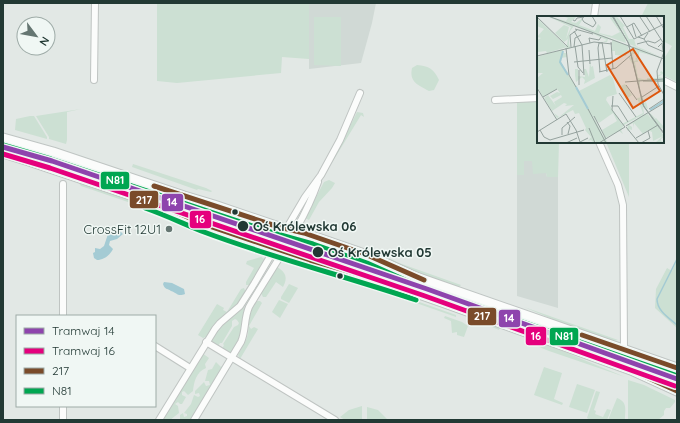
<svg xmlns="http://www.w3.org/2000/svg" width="680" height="423" font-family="Quicksand,sans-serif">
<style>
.built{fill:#d0d9d5}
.green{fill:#cce0d3}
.water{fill:#a4cbd4}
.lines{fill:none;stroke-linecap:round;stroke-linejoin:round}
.stream{stroke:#a4cbd4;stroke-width:1.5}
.street-casing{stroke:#bfc4c2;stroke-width:8}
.secondary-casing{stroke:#bfc5c3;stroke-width:11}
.street{stroke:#fbfcfb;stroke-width:6}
.secondary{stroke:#fbfcfb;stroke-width:9}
.bus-1-casing{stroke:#f0f7f4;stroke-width:8}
.bus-2-casing{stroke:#f0f7f4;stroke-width:8}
.bus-1{stroke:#7a4b2a;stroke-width:5}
.bus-2{stroke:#00a651;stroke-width:5}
.tram-1-casing{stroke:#f0f7f4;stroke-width:8}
.tram-2-casing{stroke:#f0f7f4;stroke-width:8}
.tram-1{stroke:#8e44ad;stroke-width:5}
.tram-2{stroke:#e5007d;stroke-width:5}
.bus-dot{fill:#223934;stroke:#f0f7f4;stroke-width:1.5}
.poi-dot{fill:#657672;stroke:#f0f7f4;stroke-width:1.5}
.labels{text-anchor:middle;stroke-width:3;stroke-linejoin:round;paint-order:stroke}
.stop-label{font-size:13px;font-weight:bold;fill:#223934;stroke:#f0f7f4;text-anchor:start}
.poi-label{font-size:13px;fill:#223934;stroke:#f0f7f4;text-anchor:end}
.inset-river{fill:none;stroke:#a4cbd4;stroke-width:2}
.inset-road{fill:none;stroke:#95a29e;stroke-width:1}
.view{fill:#de570e;fill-opacity:0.15;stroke:#de570e;stroke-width:2}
.inset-edge{fill:none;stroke:#223934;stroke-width:2}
.line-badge{stroke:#f0f7f4;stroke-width:1.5}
.badge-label{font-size:11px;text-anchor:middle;font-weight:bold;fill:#fff}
</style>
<rect width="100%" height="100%" fill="#e2e8e5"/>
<g class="built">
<path d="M 309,3 L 376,3 L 372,23 L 361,63 L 309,69 Z"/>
<path d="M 3,143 L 77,165 L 273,232 L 277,234 L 276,237 L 275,238 L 271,237 L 52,162 L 3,148 Z"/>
<path d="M 524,161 L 533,161 L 546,173 L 547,177 L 558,177 L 558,308 L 517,296 L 517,175 L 524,174 Z"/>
<path d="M 295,240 L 428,285 L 677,374 L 677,381 L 634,366 L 577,344 L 440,295 L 299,247 L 292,244 Z"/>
</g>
<g class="green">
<path d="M 157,3 L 309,3 L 309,59 L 282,57 L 281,73 L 177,83 L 157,81 Z"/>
<path d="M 648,3 L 677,3 L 677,82 L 663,75 L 663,60 L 672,46 L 663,41 L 663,17 L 641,17 Z"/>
<path d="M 314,17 L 341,17 L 341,66 L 314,65 Z"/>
<path d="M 417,65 C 429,66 434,69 439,80 L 434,90 L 429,91 C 418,85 409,82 412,68 Z"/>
<path d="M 517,102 L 538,102 L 538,142 L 559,142 L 558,177 L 547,177 L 546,173 L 533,174 L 532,161 L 524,161 L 524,175 L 517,175 Z"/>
<path d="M 81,109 L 67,112 L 67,140 L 66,144 L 49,139 L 49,137 L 36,116 Z"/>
<path d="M 357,112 L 363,113 L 364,117 L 361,115 L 330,166 Z"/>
<path d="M 30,116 L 34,116 L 47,137 L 47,139 L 15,130 L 16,119 Z"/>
<path d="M 606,142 L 629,142 L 629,197 Z"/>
<path d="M 133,164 L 206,188 L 212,191 L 211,192 L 198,189 L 197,190 L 132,167 Z"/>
<path d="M 84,166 L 267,226 L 265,229 L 84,168 Z"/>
<path d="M 82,173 L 203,214 L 201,217 L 81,174 Z"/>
<path d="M 329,180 L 335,183 L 332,188 L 319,202 L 309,220 L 305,218 L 324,182 Z"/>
<path d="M 78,182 L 158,208 L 169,213 L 169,216 L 81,186 Z"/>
<path d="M 307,250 L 503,318 L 502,320 L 306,255 Z"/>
<path d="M 261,257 L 266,260 L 250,285 L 246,285 L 246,282 L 254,268 L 246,264 L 247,261 Z"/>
<path d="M 387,257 L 399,263 L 461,285 L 459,287 L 416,273 L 387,259 Z"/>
<path d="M 677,260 L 677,328 L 655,308 L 656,289 L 667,268 L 672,271 Z"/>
<path d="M 271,263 L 244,309 L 242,331 L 239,340 L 231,352 L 229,352 L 222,349 L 224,345 L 223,344 L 234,327 L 238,325 L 239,323 L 237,320 L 235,319 L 232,321 L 232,326 L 222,343 L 220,343 L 218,346 L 213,343 L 211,339 L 222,323 L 244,308 Z"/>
<path d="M 277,267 C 286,272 288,278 283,287 L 276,282 L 266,297 L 263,297 L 261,293 Z"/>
<path d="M 357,280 L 368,280 L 500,326 L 499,330 L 469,317 L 384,287 L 371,283 L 359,282 Z"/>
<path d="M 289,284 L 298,288 L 289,303 L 281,299 L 281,297 Z"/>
<path d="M 362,284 L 377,287 L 456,315 L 456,317 Z"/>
<path d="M 244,288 L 246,293 L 239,303 L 217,321 L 206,337 L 203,338 L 198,335 L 217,304 L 224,308 L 223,310 L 227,312 L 241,289 Z"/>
<path d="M 279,300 L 288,304 L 280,318 L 272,312 Z"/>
<path d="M 257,301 L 260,301 L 262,303 L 249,326 L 251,329 L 254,327 L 258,329 L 240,359 L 238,355 L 246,340 L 248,334 L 250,312 Z"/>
<path d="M 524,307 L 618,340 L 611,341 L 578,330 Z"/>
<path d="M 445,316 L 462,322 L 468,326 L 464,337 L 457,335 L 457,332 L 452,333 L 451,321 L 444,318 Z"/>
<path d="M 527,342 L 548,345 L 625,377 L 549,351 Z"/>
<path d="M 202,353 L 209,358 L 205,364 L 206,368 C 196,372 194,382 193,391 L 188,395 L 184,391 L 182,392 L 182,395 L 186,397 L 182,404 L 180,404 L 178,402 L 175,404 L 178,406 L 179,413 L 170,420 L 162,420 Z"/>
<path d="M 216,362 L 221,367 L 222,366 L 224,367 L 191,420 L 180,420 L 180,415 L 183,413 L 184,417 L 187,416 L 187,414 L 184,413 L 191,404 L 194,395 L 198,397 L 200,396 L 199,393 L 195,394 L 195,391 L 204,382 L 206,386 L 210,385 L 209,381 L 205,381 L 208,370 L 212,369 Z"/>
<path d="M 544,367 L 562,373 L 554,399 L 563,403 L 562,405 L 534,395 Z"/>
<path d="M 628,380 L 644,385 L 675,400 L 675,402 L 670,408 L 666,408 L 664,411 L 664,415 L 658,420 L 628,420 Z"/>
<path d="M 577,384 L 595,390 L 587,413 L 569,407 Z"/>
<path d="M 596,391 L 600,392 L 594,410 L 596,411 L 595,414 L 603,417 L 607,409 L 611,410 L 607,420 L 590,420 L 587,418 Z"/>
<path d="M 617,398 C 628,402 625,410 625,420 L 608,420 Z"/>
<path d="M 362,406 L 362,420 L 345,420 L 340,417 L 349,410 Z"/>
<path d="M 367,407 L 378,410 L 388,420 L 367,420 Z"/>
</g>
<g class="water">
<path d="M 109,231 L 120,231 L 123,234 L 117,239 L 110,241 L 109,245 L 113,249 C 110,255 104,260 97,260 L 94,258 L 93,253 L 95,252 L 95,248 L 100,249 L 104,246 Z"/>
<path d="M 164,282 L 172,283 L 184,289 L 185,294 C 178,297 177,293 171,291 C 167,288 165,290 163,284 Z"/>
</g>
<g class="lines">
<path class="stream" d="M 677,259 L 657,299 C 657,311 669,318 677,325"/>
<defs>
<g id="street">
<path d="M 594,17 L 596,3"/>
<path d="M 94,80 L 95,3"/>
<path d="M 663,80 L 677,87"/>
<path d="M 495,100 L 538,98"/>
<path d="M 599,142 L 618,185 L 623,205 L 624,349"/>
<path d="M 63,184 L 63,316"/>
<path d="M 206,342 L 335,420"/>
<path d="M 155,346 L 190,368"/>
<path d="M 63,406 L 63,420"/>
<path d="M 159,420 L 215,329 L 220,323 L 240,306 L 254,284 L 305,197 L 321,175 L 340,140 L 360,93"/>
<path d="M 194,420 L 241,342 C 246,331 244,318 249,307 C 273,266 302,227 318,182"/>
</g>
<g id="secondary">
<path d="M 3,138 L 53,152 L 184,196 L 214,205 L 279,227 L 315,237 L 370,256 L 416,277 L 677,368"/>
<path d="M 3,153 L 29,161 L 157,204 L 206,225 L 310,260 L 379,280 L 442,302 L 631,370 L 677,391"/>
</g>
</defs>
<use href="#street" class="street-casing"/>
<use href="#secondary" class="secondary-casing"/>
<use href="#street" class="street"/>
<use href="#secondary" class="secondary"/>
<defs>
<g id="bus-1">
<path d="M 3,153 L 157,204 L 206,225 L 310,260 L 379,280 L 442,302 L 631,370 L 677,391"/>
<path d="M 154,186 L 279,227 L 304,233 L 365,254 L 424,280"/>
<path d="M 582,335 L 677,368"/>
</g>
<g id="bus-2">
<path d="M 3,145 L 51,159 L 277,234 L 313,244 L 367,263 L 414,284 L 675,375"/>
<path d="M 145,208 C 165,215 184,224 204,232 C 273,258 345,276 416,300"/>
</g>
</defs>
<use href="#bus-1" class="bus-1-casing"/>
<use href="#bus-2" class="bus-2-casing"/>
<use href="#bus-1" class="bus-1"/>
<use href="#bus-2" class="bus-2"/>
<defs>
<path id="tram-1" d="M 3,147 L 52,161 L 427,289 L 677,379"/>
<path id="tram-2" d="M 3,154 L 50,168 L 425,296 L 675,386"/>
</defs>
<use href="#tram-1" class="tram-1-casing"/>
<use href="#tram-2" class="tram-2-casing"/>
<use href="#tram-1" class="tram-1"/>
<use href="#tram-2" class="tram-2"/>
</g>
<g class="bus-dot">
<circle cx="235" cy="212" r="3.5"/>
<circle cx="243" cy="226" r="6"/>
<circle cx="318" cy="252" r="6"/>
<circle cx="340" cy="276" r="3.5"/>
</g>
<circle class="poi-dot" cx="169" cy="229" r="4"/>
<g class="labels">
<g class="stop-label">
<text x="253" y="231">Oś Królewska 06</text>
<text x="328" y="257">Oś Królewska 05</text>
</g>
<g class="poi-label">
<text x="161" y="234">CrossFit 12U1</text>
</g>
</g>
<g transform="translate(537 16)">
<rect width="127" height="127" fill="#e2e8e5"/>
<path d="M 10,0 L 29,5 L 31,2 L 25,0 L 46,0 L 39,1 L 34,6 L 39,7 L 47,1 L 42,9 L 58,15 L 61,8 L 64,11 L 62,17 L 75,20 L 83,16 L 73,2 L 74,0 L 77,4 L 75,0 L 78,0 L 80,4 L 79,0 L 88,10 L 86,11 L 92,23 L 97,23 L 99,30 L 124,41 L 97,31 L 124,42 L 102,36 L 102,40 L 99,41 L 99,38 L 96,38 L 97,45 L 100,44 L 98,43 L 100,41 L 101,46 L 96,46 L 98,46 L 101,62 L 110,64 L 110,58 L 110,62 L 121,62 L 121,59 L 125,58 L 123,57 L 124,55 L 127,57 L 121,61 L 127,62 L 127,66 L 121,66 L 121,62 L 120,66 L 103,65 L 103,72 L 95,44 L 95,47 L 91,41 L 94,40 L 92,32 L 93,32 L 97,45 L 94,33 L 96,31 L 95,30 L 105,33 L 92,28 L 85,13 L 83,15 L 86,17 L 89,22 L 87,19 L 89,27 L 58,16 L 91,30 L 92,39 L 91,34 L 89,40 L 78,39 L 78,35 L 75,35 L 75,24 L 70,22 L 74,24 L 71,23 L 70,26 L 66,26 L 70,24 L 52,16 L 68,21 L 32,8 L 37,10 L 33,15 L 32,28 L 33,31 L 38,31 L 29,33 L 31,23 L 27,26 L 18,17 L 27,9 L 32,11 L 29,23 L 34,11 ZM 0,2 L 30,31 L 10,37 L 9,35 L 1,36 L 0,24 L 4,22 L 0,21 L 7,13 L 0,10 ZM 27,33 L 25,37 L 29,37 L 30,41 L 24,42 L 23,44 L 32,60 L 38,59 L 38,53 L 41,53 L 41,60 L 48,61 L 47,53 L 49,53 L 52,61 L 53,45 L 54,51 L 56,50 L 58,62 L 47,68 L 48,64 L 45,61 L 39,66 L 38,59 L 32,60 L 39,70 L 42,69 L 39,71 L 42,75 L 73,59 L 76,62 L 80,78 L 70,81 L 69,84 L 85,108 L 106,97 L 100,82 L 106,81 L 107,87 L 109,86 L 111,93 L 107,91 L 110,95 L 106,90 L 107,98 L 87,109 L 84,114 L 86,118 L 82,115 L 68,122 L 71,127 L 63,127 L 67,124 L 62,127 L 58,127 L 59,123 L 57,127 L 54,124 L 51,125 L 54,121 L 48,114 L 49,112 L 42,97 L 38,98 L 36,94 L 20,102 L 17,97 L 22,101 L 37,89 L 28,90 L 30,88 L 27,87 L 15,95 L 7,82 L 11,79 L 19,90 L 17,86 L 25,81 L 24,79 L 16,83 L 13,80 L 20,76 L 23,77 L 20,73 L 6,81 L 0,70 L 0,62 L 6,57 L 0,57 L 0,41 ZM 76,97 L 80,105 L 65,114 L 68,121 L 67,121 L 56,100 L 62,107 ZM 88,68 L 95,79 L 89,83 L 84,70 ZM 113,97 L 118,102 L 116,103 L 118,106 L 117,103 L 119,102 L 127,111 L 125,113 L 116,105 L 126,115 L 122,112 L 127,120 L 127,121 L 124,123 L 124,125 L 127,126 L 118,127 L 126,120 L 116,125 L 115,116 L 111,114 L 106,118 L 97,107 L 97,112 L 96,107 L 92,109 L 95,111 L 95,114 L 92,113 L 93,116 L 90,114 L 91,109 L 89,110 L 106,99 L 111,98 L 114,103 Z" fill="#cce0d3" fill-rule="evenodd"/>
<path class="inset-river" d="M 26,35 L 23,46 L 31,59M 39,71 L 51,93M 113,94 L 127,85"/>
<path class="inset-road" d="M 11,0 L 127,43M 27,0 L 41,0M 47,0 L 45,3 L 47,6 L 56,11 L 59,7 L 55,0M 75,0 L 91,26 L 106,89 L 127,117M 76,0 L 93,30M 83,0 L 97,23 L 127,8M 109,0 L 127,28M 119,0 L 127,13M 0,1 L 31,31M 103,1 L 113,16M 36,4 L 38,5 L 40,2 L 47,1M 95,8 L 99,21M 90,11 L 97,7 L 105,20M 38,13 L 56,18M 37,15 L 45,29M 101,21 L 107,23 L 111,17M 107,23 L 111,29 L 127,36M 65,26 L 70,56M 74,26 L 76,53M 53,27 L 52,22 L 62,24 L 64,21M 100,28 L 111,25 L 118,27 L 124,23M 45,29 L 47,59M 38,30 L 41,51 L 46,57M 92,30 L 107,91 L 127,118M 34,31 L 33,19 L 40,14M 37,31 L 38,22 L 44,19M 121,31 L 125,27 L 126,35M 29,32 L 32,59 L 39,71M 52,34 L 53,48M 127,36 L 120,55 L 121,68 L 127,79M 0,40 L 57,26 L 75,28M 37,46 L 75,42M 42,54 L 42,69M 62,56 L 79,52 L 94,39M 63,56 L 61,32 L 62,27 L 65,27M 106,65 L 127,65M 88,66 L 127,63M 89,69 L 100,84M 0,72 L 20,104M 82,77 L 99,101M 76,80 L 75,94 L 88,111M 6,81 L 20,73M 105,81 L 122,70M 74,90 L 81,90 L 91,106M 51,93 L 69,127M 112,93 L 127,83M 57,100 L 69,123M 30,106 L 33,110 L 31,118M 89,110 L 127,87M 89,111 L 102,127M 52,112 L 58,127M 3,114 L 7,121 L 13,124 L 47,114M 0,116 L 29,98 L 39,114 L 43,126 L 51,122M 25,119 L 25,112 L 38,101M 99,122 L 121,109M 29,127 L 40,122M 62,127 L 88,111M 104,127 L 113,122 L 111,115"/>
<path class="view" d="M 96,33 L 123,75 L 96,92 L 70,49 Z"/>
<rect width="127" height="127" class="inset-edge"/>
</g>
<g class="line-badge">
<rect x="100" y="171" width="30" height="19" rx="4" fill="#00a651"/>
<rect x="129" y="190" width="30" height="19" rx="4" fill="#7a4b2a"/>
<rect x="161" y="193" width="23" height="19" rx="4" fill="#8e44ad"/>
<rect x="189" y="210" width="23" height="19" rx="4" fill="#e5007d"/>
<rect x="467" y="307" width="30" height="19" rx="4" fill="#7a4b2a"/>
<rect x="498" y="309" width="23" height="19" rx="4" fill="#8e44ad"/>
<rect x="525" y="326" width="22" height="20" rx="4" fill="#e5007d"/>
<rect x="549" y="327" width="30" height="19" rx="4" fill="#00a651"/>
</g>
<g class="badge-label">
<text x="115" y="184">N81</text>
<text x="144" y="204">217</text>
<text x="172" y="206">14</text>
<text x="200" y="223">16</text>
<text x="482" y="320">217</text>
<text x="509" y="322">14</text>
<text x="536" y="340">16</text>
<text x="564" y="340">N81</text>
</g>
<rect width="680" height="423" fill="none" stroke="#223934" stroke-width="8"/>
<rect x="16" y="315" width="140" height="92" fill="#f0f7f4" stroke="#9eaba7"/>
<rect x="24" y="328" width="20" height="6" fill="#8e44ad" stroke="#9eaba7"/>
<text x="52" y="335" font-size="12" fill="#223934">Tramwaj 14</text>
<rect x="24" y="348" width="20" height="6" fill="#e5007d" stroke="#9eaba7"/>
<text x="52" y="355" font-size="12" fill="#223934">Tramwaj 16</text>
<rect x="24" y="368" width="20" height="6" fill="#7a4b2a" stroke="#9eaba7"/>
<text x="52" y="375" font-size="12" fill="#223934">217</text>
<rect x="24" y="388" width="20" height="6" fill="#00a651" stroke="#9eaba7"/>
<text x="52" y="395" font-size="12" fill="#223934">N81</text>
<g transform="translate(36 36) rotate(122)"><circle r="19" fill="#f0f7f4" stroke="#9eaba7"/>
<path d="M0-3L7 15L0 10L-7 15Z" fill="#657672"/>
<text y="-6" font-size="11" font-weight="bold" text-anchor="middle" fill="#223934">N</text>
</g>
</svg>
